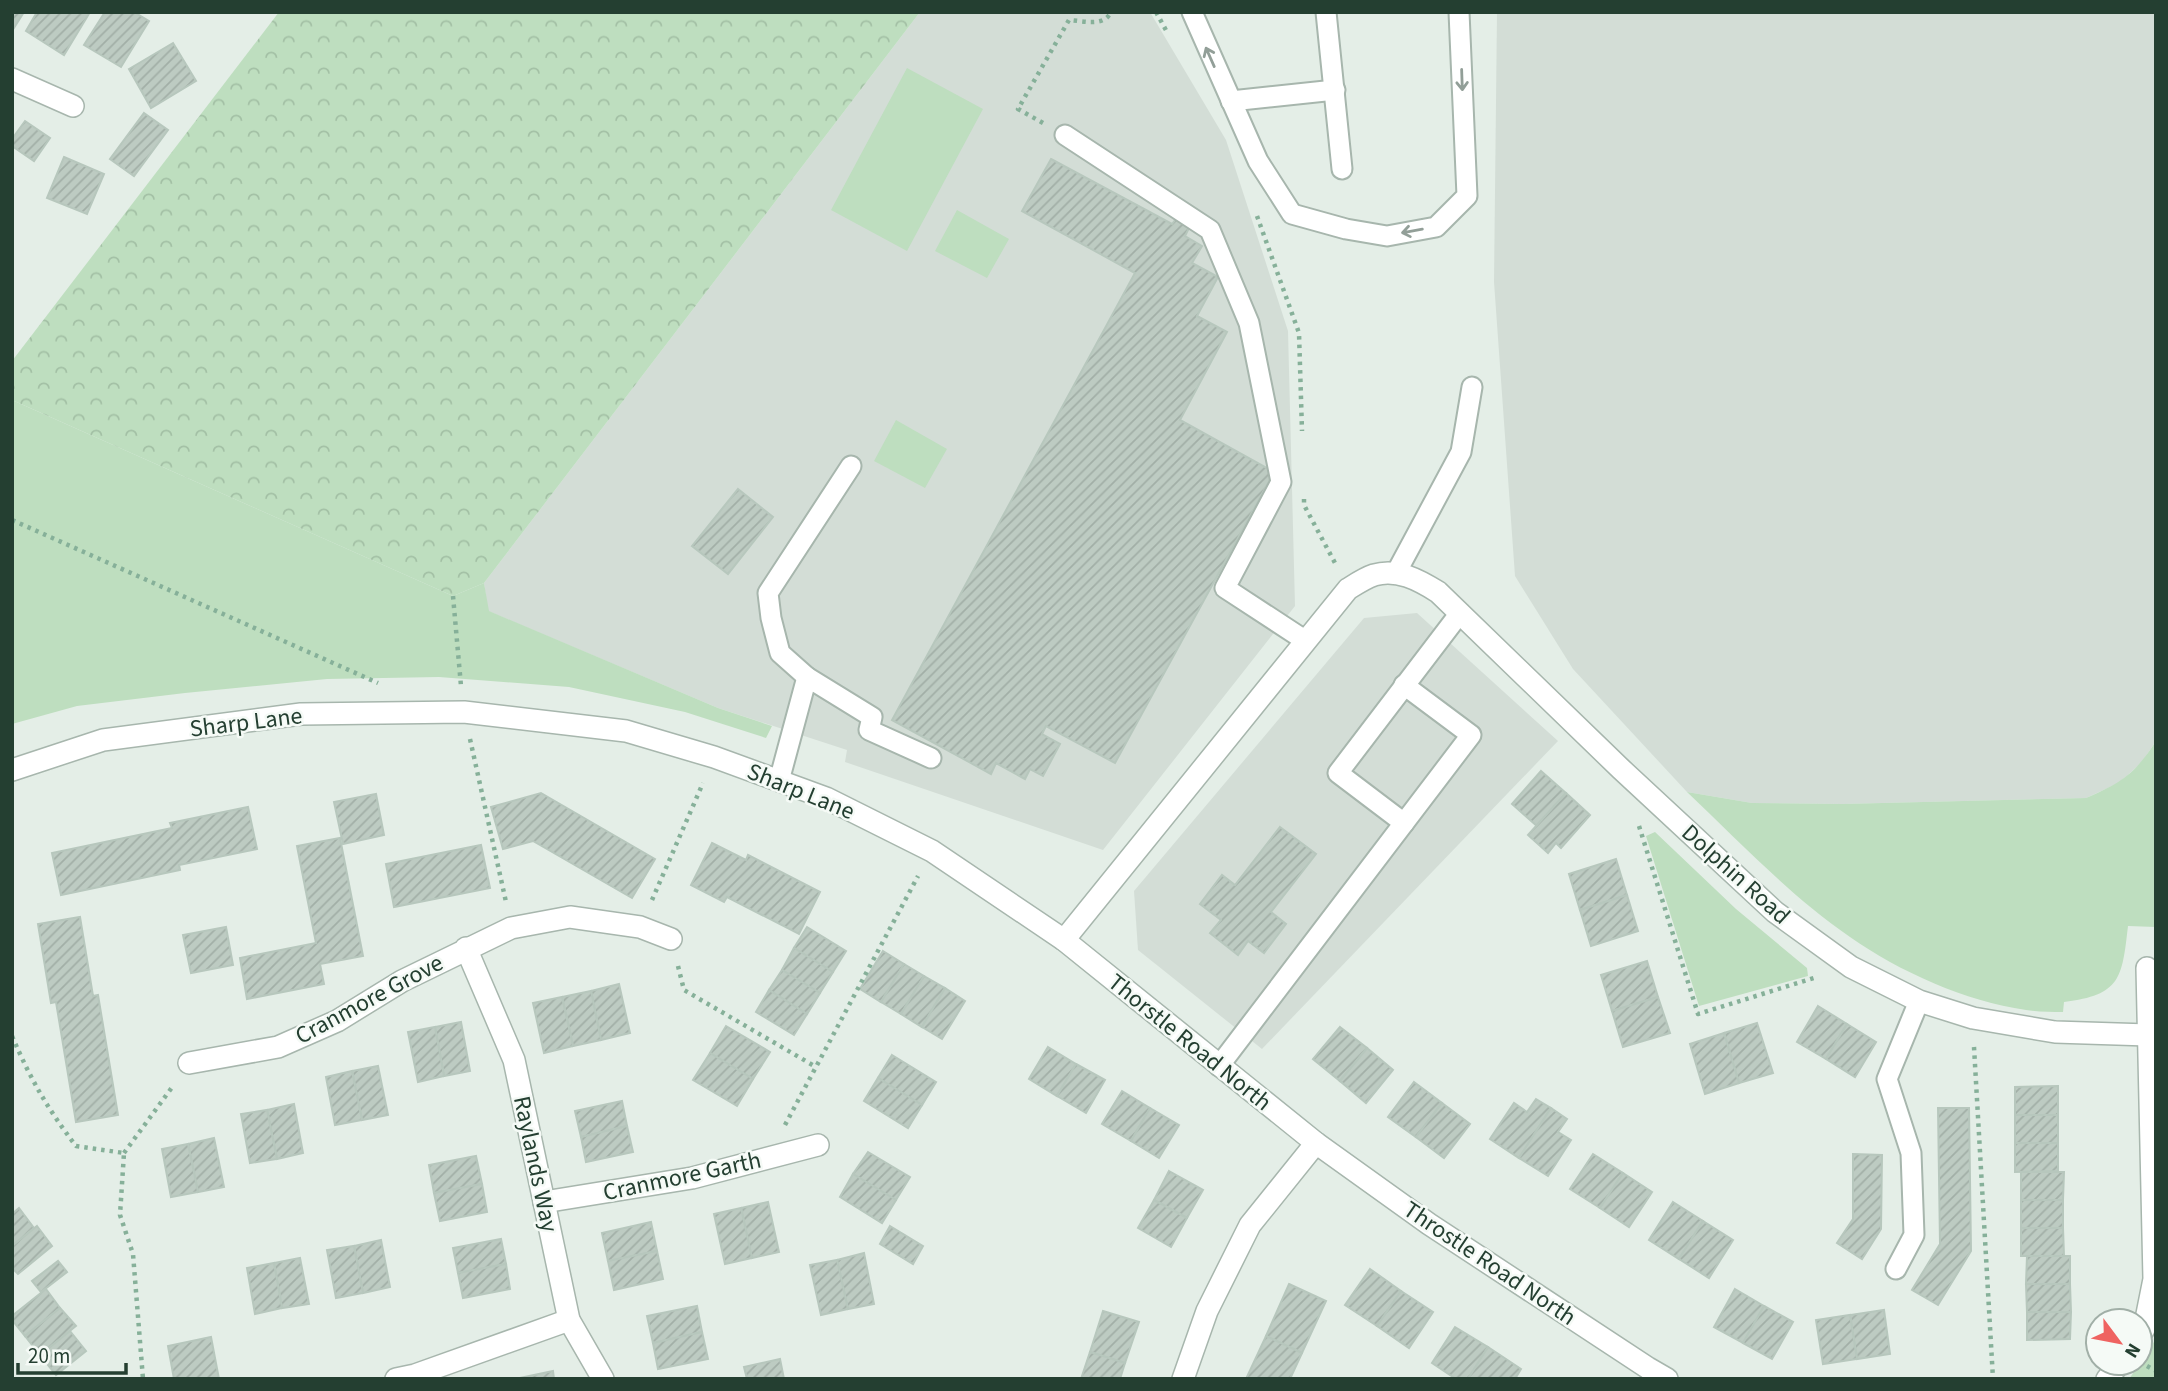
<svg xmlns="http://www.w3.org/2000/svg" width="2168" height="1391" font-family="'Source Sans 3',sans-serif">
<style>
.built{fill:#d3ddd6}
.green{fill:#bedebf}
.park{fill:url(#park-crowns)}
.building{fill:url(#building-hatch);stroke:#b7c7bd;stroke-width:2}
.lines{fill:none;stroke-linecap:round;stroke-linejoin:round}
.service-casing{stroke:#a7b6ad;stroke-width:23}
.minor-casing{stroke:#a7b6ad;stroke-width:24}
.tertiary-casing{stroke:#a7b6ad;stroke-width:24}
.path{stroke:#86b099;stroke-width:4.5;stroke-dasharray:3.5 5;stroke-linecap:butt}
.service{stroke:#fff;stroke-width:19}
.minor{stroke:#fff;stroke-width:21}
.tertiary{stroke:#fff;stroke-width:21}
.oneway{stroke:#929f98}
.labels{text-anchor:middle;stroke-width:5;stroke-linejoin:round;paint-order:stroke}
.street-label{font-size:24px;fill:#243f31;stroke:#f5faf6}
</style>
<defs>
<pattern id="park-crowns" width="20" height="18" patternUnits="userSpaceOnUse" patternTransform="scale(1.75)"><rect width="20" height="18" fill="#bedebf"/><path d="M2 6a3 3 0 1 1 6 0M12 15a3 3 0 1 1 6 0" fill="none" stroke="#a3c0a5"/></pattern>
<pattern id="building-hatch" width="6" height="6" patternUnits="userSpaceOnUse" patternTransform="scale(1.75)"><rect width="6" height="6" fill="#bdcbc2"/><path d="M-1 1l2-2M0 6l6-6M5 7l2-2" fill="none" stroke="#a2afa7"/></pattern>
</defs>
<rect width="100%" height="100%" fill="#e4eee7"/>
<g class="built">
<path d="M 920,12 L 1150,12 L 1226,140 L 1288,331 L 1295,606 L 1103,850 L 845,762 L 847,750 L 718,708 L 488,611 L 484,583 Z"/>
<path d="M 1497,12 L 2155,12 L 2156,741 L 2142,762 L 2119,783 L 2086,798 L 1842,804 L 1752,803 L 1687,792 L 1573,669 L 1515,576 L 1494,282 Z"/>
<path d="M 1417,613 L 1558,741 L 1262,1049 L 1138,950 L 1134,891 L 1364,618 Z"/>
</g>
<g class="green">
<path d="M 907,68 L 983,109 L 907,251 L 831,210 Z"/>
<path d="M 957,210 L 1009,239 L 987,278 L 935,251 Z"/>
<path d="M 12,400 L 453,596 L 484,583 L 489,611 L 718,708 L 772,726 L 766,738 L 685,712 L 569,687 L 439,677 L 327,679 L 185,693 L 77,706 L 12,724 Z"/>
<path d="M 896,420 L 947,449 L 925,488 L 874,461 Z"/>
<path d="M 2156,741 L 2156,927 L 2128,926 C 2122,978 2121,995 2064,1002 L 2063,1012 C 2051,1012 2038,1012 2026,1010 C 1965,1001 1900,972 1850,937 C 1790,896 1739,841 1687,792 L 1752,803 L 1842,804 L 2086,798 C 2121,783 2135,774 2156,741 Z"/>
<path d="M 1655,832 L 1736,909 L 1807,968 L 1808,976 L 1699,1006 L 1646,836 Z"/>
<path d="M 2156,1337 L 2156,1379 L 2129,1379 L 2151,1348 Z"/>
</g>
<path class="park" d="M 279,12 L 920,12 L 484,583 L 453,596 L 12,400 L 12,361 Z"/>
<g class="building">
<path d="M 12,12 L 24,12 L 12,31 Z"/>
<path d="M 37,12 L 90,12 L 64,55 L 26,31 Z"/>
<path d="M 105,12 L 134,12 L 149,21 L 121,67 L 84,45 Z"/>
<path d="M 173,43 L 196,81 L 151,108 L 129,69 Z"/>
<path d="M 144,113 L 168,130 L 134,176 L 110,159 Z"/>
<path d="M 25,121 L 50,138 L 34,161 L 12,146 L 12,139 Z"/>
<path d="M 64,157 L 104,174 L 87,214 L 47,198 Z"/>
<path d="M 1051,159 L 1172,224 L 1176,219 L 1190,226 L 1185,236 L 1202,246 L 1192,263 L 1218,277 L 1197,316 L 1227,332 L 1180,420 L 1274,472 L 1115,763 L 1046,726 L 1042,734 L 1060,744 L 1043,776 L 1030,769 L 1025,779 L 996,763 L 991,774 L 892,720 L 1135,273 L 1022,211 Z"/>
<path d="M 738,489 L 773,517 L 728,574 L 692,546 Z"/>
<path d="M 1541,771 L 1566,793 L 1537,826 L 1512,804 Z"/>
<path d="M 541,793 L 655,859 L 632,898 L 533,841 L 503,849 L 491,807 Z"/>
<path d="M 1566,793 L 1590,815 L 1561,848 L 1556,843 L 1548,853 L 1528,835 Z"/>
<path d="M 376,794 L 384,835 L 343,844 L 334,802 Z"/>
<path d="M 248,807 L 257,849 L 179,865 L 180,870 L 61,895 L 52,853 L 172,828 L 170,823 Z"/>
<path d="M 1280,827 L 1316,854 L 1271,912 L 1286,924 L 1264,953 L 1248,941 L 1238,955 L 1210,933 L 1221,920 L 1200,904 L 1222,875 L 1235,885 Z"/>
<path d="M 340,838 L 363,956 L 320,964 L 324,984 L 247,999 L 240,958 L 316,943 L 297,846 Z"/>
<path d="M 712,843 L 746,860 L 748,855 L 820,892 L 799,934 L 727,897 L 724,902 L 691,885 Z"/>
<path d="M 481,845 L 490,888 L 394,907 L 386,864 Z"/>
<path d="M 1616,859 L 1627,895 L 1580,910 L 1569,874 Z"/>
<path d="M 1627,895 L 1638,931 L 1591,946 L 1580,910 Z"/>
<path d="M 80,917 L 93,996 L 98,995 L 118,1115 L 76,1122 L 56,1002 L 51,1003 L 38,924 Z"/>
<path d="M 226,927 L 233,965 L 191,973 L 183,935 Z"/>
<path d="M 807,927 L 846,951 L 833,972 L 794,948 Z"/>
<path d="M 794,948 L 833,972 L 820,993 L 782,970 Z"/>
<path d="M 883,951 L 904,964 L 881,1002 L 860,989 Z"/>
<path d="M 1647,961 L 1658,997 L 1612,1011 L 1601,975 Z"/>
<path d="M 904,964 L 924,976 L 901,1014 L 881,1002 Z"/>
<path d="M 782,970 L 820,993 L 807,1014 L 769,990 Z"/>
<path d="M 924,976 L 945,988 L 922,1027 L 901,1014 Z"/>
<path d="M 619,984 L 630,1033 L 601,1040 L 591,991 Z"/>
<path d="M 945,988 L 965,1001 L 942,1039 L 922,1027 Z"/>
<path d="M 769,990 L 807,1014 L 794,1035 L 756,1012 Z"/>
<path d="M 591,991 L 601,1040 L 573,1046 L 562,997 Z"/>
<path d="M 562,997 L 573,1046 L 544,1053 L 533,1003 Z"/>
<path d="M 1658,997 L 1670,1033 L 1623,1047 L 1612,1011 Z"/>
<path d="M 1818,1006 L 1847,1024 L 1826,1059 L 1797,1042 Z"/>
<path d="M 461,1022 L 470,1071 L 444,1076 L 435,1027 Z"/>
<path d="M 1757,1023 L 1773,1073 L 1739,1083 L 1724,1033 Z"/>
<path d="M 1847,1024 L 1876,1042 L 1855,1077 L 1826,1059 Z"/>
<path d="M 726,1026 L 770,1052 L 753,1079 L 710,1053 Z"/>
<path d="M 435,1027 L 444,1076 L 418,1082 L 408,1032 Z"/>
<path d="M 1340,1027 L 1367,1048 L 1340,1081 L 1313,1059 Z"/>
<path d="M 1724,1033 L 1739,1083 L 1705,1094 L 1690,1044 Z"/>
<path d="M 1048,1047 L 1076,1064 L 1057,1096 L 1029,1079 Z"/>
<path d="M 1367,1048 L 1393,1070 L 1366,1103 L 1340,1081 Z"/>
<path d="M 710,1053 L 753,1079 L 737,1106 L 693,1080 Z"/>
<path d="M 892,1055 L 936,1082 L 922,1105 L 878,1078 Z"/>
<path d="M 1076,1064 L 1105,1080 L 1086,1113 L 1057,1096 Z"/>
<path d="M 378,1066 L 388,1115 L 362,1120 L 352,1071 Z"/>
<path d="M 352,1071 L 362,1120 L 335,1125 L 326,1077 Z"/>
<path d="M 878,1078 L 922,1105 L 908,1128 L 864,1101 Z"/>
<path d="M 1414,1082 L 1442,1103 L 1416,1137 L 1388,1117 Z"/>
<path d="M 2058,1086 L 2058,1115 L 2015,1115 L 2015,1087 Z"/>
<path d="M 1122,1091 L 1150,1108 L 1131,1141 L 1102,1124 Z"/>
<path d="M 1536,1099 L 1551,1108 L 1519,1158 L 1490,1139 L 1514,1103 L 1527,1112 Z"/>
<path d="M 622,1101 L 627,1126 L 581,1137 L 575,1111 Z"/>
<path d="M 1442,1103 L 1470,1124 L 1444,1158 L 1416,1137 Z"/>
<path d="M 294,1104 L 303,1153 L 277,1159 L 267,1110 Z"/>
<path d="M 1150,1108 L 1179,1125 L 1159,1158 L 1131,1141 Z"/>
<path d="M 1551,1108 L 1567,1119 L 1558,1132 L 1571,1140 L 1548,1176 L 1519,1158 Z"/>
<path d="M 1938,1108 L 1969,1108 L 1971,1251 L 1938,1305 L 1912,1290 L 1940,1244 Z"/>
<path d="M 267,1110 L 277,1159 L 250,1163 L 241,1114 Z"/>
<rect x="2015" y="1115" width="43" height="28"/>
<path d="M 627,1126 L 633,1152 L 586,1162 L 581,1137 Z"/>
<path d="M 214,1138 L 224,1187 L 198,1192 L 188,1144 Z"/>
<path d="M 2015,1143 L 2058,1143 L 2058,1171 L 2015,1172 Z"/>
<path d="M 188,1144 L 198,1192 L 171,1197 L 162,1149 Z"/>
<path d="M 868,1152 L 910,1177 L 896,1200 L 853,1174 Z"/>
<path d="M 1593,1154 L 1623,1173 L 1600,1208 L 1570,1189 Z"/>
<path d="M 1853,1154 L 1882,1155 L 1881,1229 L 1862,1259 L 1837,1243 L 1853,1219 Z"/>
<path d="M 476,1156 L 482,1184 L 434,1193 L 429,1165 Z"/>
<path d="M 1169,1171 L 1203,1190 L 1187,1218 L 1154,1200 Z"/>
<path d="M 2021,1172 L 2064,1172 L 2063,1200 L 2021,1200 Z"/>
<path d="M 1623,1173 L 1652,1192 L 1629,1227 L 1600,1208 Z"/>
<path d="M 853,1174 L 896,1200 L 882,1223 L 840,1197 Z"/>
<path d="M 482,1184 L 487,1212 L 440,1221 L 434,1193 Z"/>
<path d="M 1154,1200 L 1187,1218 L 1171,1247 L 1138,1228 Z"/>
<rect x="2021" y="1200" width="42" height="28"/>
<path d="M 768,1202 L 779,1252 L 752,1258 L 741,1208 Z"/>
<path d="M 1673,1202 L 1703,1221 L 1679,1259 L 1649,1240 Z"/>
<path d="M 19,1208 L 34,1228 L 12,1246 L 12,1214 Z"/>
<path d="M 741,1208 L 752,1258 L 725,1264 L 714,1214 Z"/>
<path d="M 1703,1221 L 1733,1240 L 1709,1278 L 1679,1259 Z"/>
<path d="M 651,1222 L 657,1251 L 608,1261 L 602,1233 Z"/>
<path d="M 37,1226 L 52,1246 L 18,1274 L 12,1268 L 12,1246 Z"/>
<path d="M 890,1226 L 923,1246 L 913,1264 L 880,1244 Z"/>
<path d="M 2021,1228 L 2063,1228 L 2064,1256 L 2021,1256 Z"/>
<path d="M 501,1239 L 506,1264 L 458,1273 L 453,1248 Z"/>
<path d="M 381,1240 L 390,1287 L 363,1293 L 354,1246 Z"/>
<path d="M 354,1246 L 363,1293 L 336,1298 L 327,1250 Z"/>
<path d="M 657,1251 L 663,1279 L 614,1290 L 608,1261 Z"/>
<path d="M 864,1253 L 874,1304 L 848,1309 L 837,1260 Z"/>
<path d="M 2027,1256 L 2070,1256 L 2070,1284 L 2026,1284 Z"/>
<path d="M 300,1258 L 309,1304 L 282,1308 L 274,1263 Z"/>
<path d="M 837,1260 L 848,1309 L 821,1315 L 810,1265 Z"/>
<path d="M 58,1261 L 67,1272 L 41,1292 L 32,1281 Z"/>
<path d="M 274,1263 L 282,1308 L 255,1314 L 247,1268 Z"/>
<path d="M 506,1264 L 510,1289 L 463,1298 L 458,1273 Z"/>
<path d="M 1370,1269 L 1401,1291 L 1377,1326 L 1345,1305 Z"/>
<path d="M 1289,1284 L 1326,1301 L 1302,1353 L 1266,1336 Z"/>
<path d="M 2026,1284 L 2070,1284 L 2071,1312 L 2027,1312 Z"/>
<path d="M 46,1289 L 60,1308 L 25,1336 L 12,1320 L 12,1316 Z"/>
<path d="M 1735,1289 L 1764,1306 L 1743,1343 L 1714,1327 Z"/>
<path d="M 1401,1291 L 1433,1312 L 1409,1348 L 1377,1326 Z"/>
<path d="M 697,1306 L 702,1332 L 653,1343 L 647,1316 Z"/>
<path d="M 1764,1306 L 1793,1322 L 1772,1359 L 1743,1343 Z"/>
<path d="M 60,1308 L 76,1326 L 40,1355 L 25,1336 Z"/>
<path d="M 1884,1310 L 1890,1354 L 1857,1359 L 1850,1315 Z"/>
<path d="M 1103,1311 L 1139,1322 L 1125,1363 L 1090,1352 Z"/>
<path d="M 2027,1312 L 2071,1312 L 2070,1339 L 2027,1340 Z"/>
<path d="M 1850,1315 L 1857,1359 L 1823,1364 L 1816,1320 Z"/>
<path d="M 1455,1327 L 1488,1347 L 1468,1379 L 1456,1379 L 1432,1363 Z"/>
<path d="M 70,1331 L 86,1351 L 56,1375 L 40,1355 Z"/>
<path d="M 702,1332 L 708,1359 L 658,1369 L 653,1343 Z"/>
<path d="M 1266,1336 L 1302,1353 L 1290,1379 L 1246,1379 Z"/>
<path d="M 211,1337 L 219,1379 L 174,1379 L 168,1346 Z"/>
<path d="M 1488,1347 L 1521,1369 L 1515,1379 L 1468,1379 Z"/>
<path d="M 1090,1352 L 1125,1363 L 1120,1379 L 1081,1379 Z"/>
<path d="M 780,1359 L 784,1379 L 747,1379 L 744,1367 Z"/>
<path d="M 553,1371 L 554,1379 L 515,1379 Z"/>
</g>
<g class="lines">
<defs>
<g id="service">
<path d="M 1192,12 L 1258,161 L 1292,214 L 1346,229 L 1387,236 L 1436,227 L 1467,196 L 1459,12"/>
<path d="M 1326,12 L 1342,169"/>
<path d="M 1231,101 L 1335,90"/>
<path d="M 1065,135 L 1210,230 L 1249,323 L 1281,482 L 1225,588 L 1306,641"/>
<path d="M 1396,573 L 1461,452 L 1472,387"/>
<path d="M 807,677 L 780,653 L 771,618 L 768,593 L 851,466"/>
<path d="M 779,781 L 807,677 L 872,717 L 869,730 L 931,758"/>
<path d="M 1404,823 L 1338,773 L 1460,613"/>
<path d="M 1219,1066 L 1471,735 L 1404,685"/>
<path d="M 1896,1269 L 1914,1235 L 1911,1153 L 1887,1079 L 1919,1001"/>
</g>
<g id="minor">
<path d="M 12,79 L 73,106"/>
<path d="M 1064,940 L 1348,589 C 1356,584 1365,578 1374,575 C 1397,568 1419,580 1438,592 L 1621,769 L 1775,912 L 1851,967 L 1919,1001 L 1973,1018 L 2055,1032 L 2148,1035"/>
<path d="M 466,948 L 514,1060 L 569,1320 L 603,1379"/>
<path d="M 189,1063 L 278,1047 L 337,1021 L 402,981 L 511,928 L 570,917 L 640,927 L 671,939"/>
<path d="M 544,1202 L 692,1178 L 818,1145"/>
<path d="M 2140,1335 L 2144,1329 L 2154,1279 L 2147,968"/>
<path d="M 396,1379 L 415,1375 L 569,1320"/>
<path d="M 1183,1379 L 1207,1311 L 1250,1225 L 1316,1143"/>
<path d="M 2107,1379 L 2120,1363"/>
</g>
<path id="tertiary" d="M 12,770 L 103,740 L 301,714 L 464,712 L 626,731 L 714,757 L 826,798 L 932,851 L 1064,940 L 1316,1143 L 1429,1224 L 1648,1368 L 1667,1379"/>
</defs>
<use href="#service" class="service-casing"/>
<use href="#minor" class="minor-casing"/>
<use href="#tertiary" class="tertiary-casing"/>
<g class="path">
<path d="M 1156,12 L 1167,32"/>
<path d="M 1043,123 L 1018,109 L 1069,20 C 1084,21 1104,27 1111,12"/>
<path d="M 1257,216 L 1299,333 L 1302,431"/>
<path d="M 1304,499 L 1304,505 L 1335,563"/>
<path d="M 12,520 L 378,683"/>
<path d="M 453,596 L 461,686"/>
<path d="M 470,739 L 506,902"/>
<path d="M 1639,826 L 1698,1014 L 1817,977"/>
<path d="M 652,900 L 703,783"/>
<path d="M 678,966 L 684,990 L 816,1067"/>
<path d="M 12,1036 C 31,1080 47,1108 76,1146 L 124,1153 L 120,1215 L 133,1254 L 143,1379"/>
<path d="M 1974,1047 L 1993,1379"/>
<path d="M 785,1125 L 918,876"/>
<path d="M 124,1153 L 173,1086"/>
<path d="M 2147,1366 L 2156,1371"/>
</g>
<use href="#service" class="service"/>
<use href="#minor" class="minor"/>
<use href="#tertiary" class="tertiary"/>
</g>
<defs><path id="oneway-shaft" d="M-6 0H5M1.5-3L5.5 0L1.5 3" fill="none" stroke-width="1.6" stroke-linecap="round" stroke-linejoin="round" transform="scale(1.75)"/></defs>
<g class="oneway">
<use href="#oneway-shaft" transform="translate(1210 57) rotate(-114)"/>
<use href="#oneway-shaft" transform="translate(1462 80) rotate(88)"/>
<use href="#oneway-shaft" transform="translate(1412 231) rotate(170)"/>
</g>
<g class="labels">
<g class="street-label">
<text transform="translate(246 722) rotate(-7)" y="8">Sharp Lane</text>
<text transform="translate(801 791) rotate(22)" y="8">Sharp Lane</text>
<text transform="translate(1736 874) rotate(42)" y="8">Dolphin Road</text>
<text transform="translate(369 999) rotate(-28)" y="8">Cranmore Grove</text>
<text transform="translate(1190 1042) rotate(39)" y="8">Thorstle Road North</text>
<text transform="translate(536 1164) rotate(78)" y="8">Raylands Way</text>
<text transform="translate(682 1176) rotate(-12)" y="8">Cranmore Garth</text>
<text transform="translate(1490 1263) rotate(34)" y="8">Throstle Road North</text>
</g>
</g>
<rect width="2168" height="1391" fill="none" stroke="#243f31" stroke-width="28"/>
<g transform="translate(2119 1342) rotate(122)"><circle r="33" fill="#f5faf6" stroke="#a1afa7" stroke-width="2"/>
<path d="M0-5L12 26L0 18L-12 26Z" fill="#ef6361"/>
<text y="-10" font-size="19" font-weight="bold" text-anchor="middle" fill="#243f31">N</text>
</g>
<path d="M18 1363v10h108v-10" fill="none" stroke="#243f31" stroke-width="3.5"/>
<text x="28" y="1363" font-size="21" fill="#243f31" stroke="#f5faf6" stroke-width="5" paint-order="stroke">20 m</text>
</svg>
